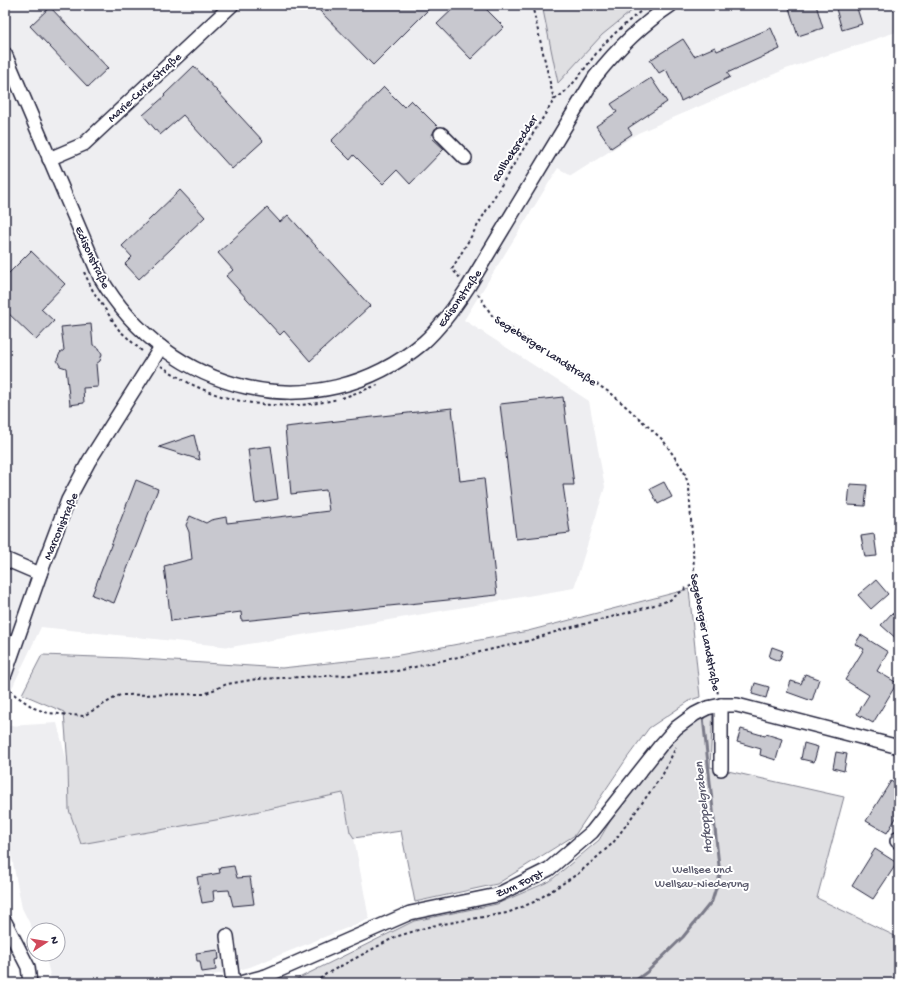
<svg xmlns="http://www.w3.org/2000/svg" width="904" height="988" font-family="'Gochi Hand',sans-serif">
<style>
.built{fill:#eeeef1}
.green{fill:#dfdfe2;stroke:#80808e}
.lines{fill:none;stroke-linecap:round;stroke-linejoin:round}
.stream{stroke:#7a7a88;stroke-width:3}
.building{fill:#c8c8cf;stroke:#22223b}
.minor-casing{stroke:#22223b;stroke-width:16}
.path{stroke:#22223b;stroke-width:2;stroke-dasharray:3 3;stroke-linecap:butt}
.minor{stroke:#fff;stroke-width:13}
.labels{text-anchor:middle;stroke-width:4;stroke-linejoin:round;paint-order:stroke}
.street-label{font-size:12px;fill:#22223b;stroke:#fff}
.park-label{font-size:12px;fill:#5b5b6d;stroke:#fff}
.water-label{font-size:13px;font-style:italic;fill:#5c5c6f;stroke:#fff}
</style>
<rect width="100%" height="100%" fill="#fff"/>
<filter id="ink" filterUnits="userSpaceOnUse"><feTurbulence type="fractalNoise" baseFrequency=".025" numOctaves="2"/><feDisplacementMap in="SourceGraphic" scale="8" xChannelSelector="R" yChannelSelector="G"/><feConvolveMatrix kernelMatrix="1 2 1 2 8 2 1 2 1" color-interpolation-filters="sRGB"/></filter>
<g filter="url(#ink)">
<g class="built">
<path d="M 5,5 L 899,5 L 899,31 L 786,69 L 638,133 L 571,176 L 558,168 L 464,320 L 589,401 L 605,487 L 574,588 L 231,647 L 41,627 L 12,688 L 5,689 Z"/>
<path d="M 57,723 L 68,766 L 69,810 L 227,818 L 343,793 L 350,832 L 354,838 L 369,919 L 250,967 L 231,972 L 164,983 L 52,983 L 45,954 L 58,954 L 58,930 L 34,930 L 34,932 L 22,908 L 11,853 L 5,814 L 5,756 L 9,726 Z"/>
</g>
<g class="green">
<path d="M 542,5 L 639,5 L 602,35 L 558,83 Z"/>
<path d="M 689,589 L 700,697 L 691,700 L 649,728 L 627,758 L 575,835 L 497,884 L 415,902 L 401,831 L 354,838 L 350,832 L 343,793 L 227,818 L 81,844 L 69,810 L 68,766 L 64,712 L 22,694 L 42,655 L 126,658 L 282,668 L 394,656 L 528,631 Z"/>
<path d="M 713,708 L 710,767 L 844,797 L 817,898 L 899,938 L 899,983 L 289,983 L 414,921 L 497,904 L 550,881 L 599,840 L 657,742 Z"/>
</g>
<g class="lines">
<path class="stream" d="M 632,983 L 647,972 L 683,937 L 712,901 L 720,875 L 703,717"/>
</g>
<g class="building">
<path d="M 314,5 L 433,5 L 373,65 Z"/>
<path d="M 457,5 L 482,5 L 504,27 L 471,59 L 437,24 Z"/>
<path d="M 788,5 L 816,5 L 823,28 L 798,36 Z"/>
<path d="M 835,5 L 856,5 L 862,24 L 842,30 Z"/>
<path d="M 50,7 L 108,68 L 88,87 L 30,26 Z"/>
<path d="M 771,28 L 780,49 L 727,73 L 730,77 L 681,101 L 666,69 L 659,73 L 650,60 L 683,39 L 694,56 L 715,47 L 717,51 Z"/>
<path d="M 194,66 L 263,141 L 232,169 L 183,115 L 160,135 L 143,115 L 165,96 L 164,95 Z"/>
<path d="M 651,78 L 667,102 L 628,128 L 632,134 L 611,148 L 596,126 L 617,112 L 611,104 Z"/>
<path d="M 384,87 L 404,107 L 411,100 L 438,127 L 435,129 L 431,137 L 444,149 L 410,184 L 397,170 L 383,184 L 354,155 L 350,160 L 331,141 Z"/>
<path d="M 180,190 L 205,217 L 139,279 L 125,264 L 132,257 L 122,246 Z"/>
<path d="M 267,208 L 280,222 L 288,215 L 370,306 L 310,361 L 284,331 L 280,335 L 226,276 L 233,270 L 218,253 Z"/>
<path d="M 31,251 L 65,284 L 41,309 L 54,321 L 36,340 L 5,310 L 5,277 Z"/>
<path d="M 91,324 L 93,345 L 99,348 L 102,354 L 100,361 L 96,364 L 98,387 L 83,388 L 84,403 L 70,405 L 66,368 L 60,366 L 57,360 L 60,353 L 64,350 L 61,327 Z"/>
<path d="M 563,397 L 574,485 L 563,485 L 570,533 L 516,539 L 500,404 Z"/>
<path d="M 452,408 L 460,481 L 484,478 L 497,595 L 242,621 L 241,612 L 171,621 L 164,566 L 192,559 L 189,532 L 186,525 L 190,516 L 206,523 L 211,520 L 226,517 L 227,523 L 329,511 L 326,490 L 291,494 L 285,427 Z"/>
<path d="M 194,435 L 200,460 L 159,447 Z"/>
<path d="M 271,446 L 278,499 L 255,503 L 248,449 Z"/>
<path d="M 136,480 L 158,489 L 114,603 L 92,595 Z"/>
<path d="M 664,482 L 672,497 L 658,504 L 650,489 Z"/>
<path d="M 850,484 L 867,485 L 865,506 L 848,505 Z"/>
<path d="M 874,534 L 877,556 L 865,557 L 861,536 Z"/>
<path d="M 876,580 L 888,594 L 871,609 L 858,595 Z"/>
<path d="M 892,613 L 899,619 L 899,641 L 881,625 Z"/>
<path d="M 861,635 L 888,652 L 877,671 L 897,683 L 873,723 L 857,714 L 869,695 L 845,680 L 864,649 L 855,644 Z"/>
<path d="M 772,647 L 783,651 L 779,661 L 769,657 Z"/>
<path d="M 805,674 L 819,679 L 812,701 L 787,692 L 791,681 L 801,684 Z"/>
<path d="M 755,683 L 769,687 L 766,698 L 752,694 Z"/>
<path d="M 741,729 L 765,736 L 766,734 L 782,739 L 776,760 L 760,755 L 761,749 L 737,742 Z"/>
<path d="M 804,743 L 818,747 L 814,762 L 801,759 Z"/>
<path d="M 836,752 L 847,754 L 844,771 L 833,768 Z"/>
<path d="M 891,781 L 899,787 L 899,813 L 887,833 L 866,821 Z"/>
<path d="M 875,849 L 897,863 L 873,899 L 852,886 Z"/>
<path d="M 234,866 L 237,878 L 250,877 L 254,904 L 233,906 L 229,890 L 213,891 L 214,901 L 202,903 L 197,877 L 220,873 L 219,868 Z"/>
<path d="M 218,950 L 219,959 L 215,960 L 216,970 L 202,972 L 200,961 L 197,961 L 196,953 Z"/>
</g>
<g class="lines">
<defs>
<g id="minor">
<path d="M 5,54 L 100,277 C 168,394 316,432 423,343 C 441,327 455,307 468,287 L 595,77 C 617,49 641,25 671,5"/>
<path d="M 441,134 L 465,158"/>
<path d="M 49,159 L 84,144 L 232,5"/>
<path d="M 5,559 L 40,574"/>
<path d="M 5,674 L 40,574 L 68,500 L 89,461 L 161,347"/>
<path d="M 721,705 L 721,769"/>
<path d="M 897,841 L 899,837"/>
<path d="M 5,922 L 28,967 L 30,983"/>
<path d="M 227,936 L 233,983"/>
<path d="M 240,983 L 266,976 L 410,913 L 497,895 L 549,869 L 592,832 L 660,746 L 676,728 L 695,714 L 707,708 L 721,705 L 737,705 L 899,747"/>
</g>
</defs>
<use href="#minor" class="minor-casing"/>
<g class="path">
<path d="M 532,5 L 554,100"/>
<path d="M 682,10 L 691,5"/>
<path d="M 84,272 L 93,291 L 119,330 L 144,353"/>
<path d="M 460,278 L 452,269 L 509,172 L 554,100 C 576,86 588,61 606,42 C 619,29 634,16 649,5"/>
<path d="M 478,294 L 493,317 L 612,394 L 663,440 L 684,471 L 689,487 L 695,584 L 718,694"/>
<path d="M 161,366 C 174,374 187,383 202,389 C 244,407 294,410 338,399"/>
<path d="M 342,398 L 378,385"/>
<path d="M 6,685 L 15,695 L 34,708 L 48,713 L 83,716 L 120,695 L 204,694 L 227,684 L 257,679 L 348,675 L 397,671 L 528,641 L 561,630 L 638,610 L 670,600 L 686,588 L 695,584"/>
<path d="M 315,983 L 326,974 L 395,937 L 431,926 L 507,913 L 534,902 L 579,873 L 613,843 L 663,774 L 676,747"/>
</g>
<use href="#minor" class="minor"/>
</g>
</g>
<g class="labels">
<g class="street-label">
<text transform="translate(144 87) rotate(-43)" y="4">Marie-Curie-Straße</text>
<text transform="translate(514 148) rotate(-58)" y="4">Rollbeksredder</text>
<text transform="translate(93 257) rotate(65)" y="4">Edisonstraße</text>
<text transform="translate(459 298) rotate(-55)" y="4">Edisonstraße</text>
<text transform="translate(546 350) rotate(33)" y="4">Segeberger Landstraße</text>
<text transform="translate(60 526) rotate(-67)" y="4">Marconistraße</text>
<text transform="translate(706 632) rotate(79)" y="4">Segeberger Landstraße</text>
<text transform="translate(519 883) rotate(-25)" y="4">Zum Forst</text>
</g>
<g class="park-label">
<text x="702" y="873">Wellsee und<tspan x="702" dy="14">Wellsau-Niederung</tspan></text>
</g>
<g class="water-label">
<text transform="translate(702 808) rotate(-96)" y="5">Hofkoppelgraben</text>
</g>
</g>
<rect width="904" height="988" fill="none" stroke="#fff" stroke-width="20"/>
<rect x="10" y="10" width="884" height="968" fill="none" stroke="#22223b" stroke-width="1.5" filter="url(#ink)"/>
<g transform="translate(46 942) rotate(78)"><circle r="19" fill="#ffffff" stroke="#a7a7b1"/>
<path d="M0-3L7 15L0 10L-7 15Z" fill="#d1495b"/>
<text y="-6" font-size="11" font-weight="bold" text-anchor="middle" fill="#22223b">N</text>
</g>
</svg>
